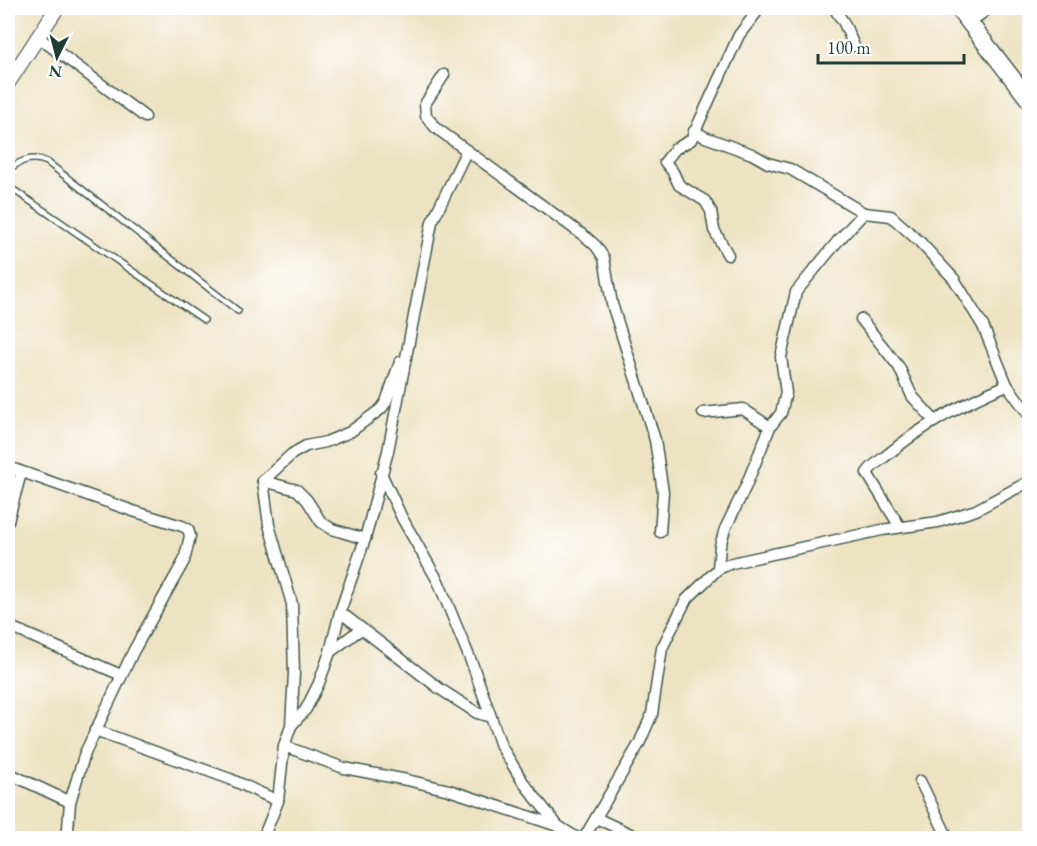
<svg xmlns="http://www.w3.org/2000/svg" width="1037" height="846" font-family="'EB Garamond',serif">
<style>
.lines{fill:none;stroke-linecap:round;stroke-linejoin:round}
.service-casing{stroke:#3e5649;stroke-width:8}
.minor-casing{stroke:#3e5649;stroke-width:13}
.tertiary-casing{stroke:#3e5649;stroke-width:16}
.primary-casing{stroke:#3e5649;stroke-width:19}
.service{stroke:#fff;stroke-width:5}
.minor{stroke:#fff;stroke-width:10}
.tertiary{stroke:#fff;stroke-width:14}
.primary{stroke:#fff;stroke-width:16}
</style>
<rect width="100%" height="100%" fill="#fff"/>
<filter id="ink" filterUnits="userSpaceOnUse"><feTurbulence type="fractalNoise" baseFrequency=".0167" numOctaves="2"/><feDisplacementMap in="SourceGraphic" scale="12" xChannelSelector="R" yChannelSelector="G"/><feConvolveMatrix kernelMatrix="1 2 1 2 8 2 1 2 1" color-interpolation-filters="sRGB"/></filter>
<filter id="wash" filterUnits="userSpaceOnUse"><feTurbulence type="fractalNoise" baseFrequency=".008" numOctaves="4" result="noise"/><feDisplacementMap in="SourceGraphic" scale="24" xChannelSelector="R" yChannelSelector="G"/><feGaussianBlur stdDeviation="1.35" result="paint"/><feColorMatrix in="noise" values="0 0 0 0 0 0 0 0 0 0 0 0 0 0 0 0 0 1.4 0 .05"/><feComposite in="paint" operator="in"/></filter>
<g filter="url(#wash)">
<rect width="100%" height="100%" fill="#ede2c2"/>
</g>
<g filter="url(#ink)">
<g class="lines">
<defs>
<g id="service">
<path d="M 8,170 C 20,161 32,155 47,162 L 238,311"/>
<path d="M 8,186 L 204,320"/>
</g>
<g id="minor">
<path d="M 834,8 L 844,23 L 854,46"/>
<path d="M 977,17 L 989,8"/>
<path d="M 38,37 L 145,117"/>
<path d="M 444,75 L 425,104 L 426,116 L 436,128 L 587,238 L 596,246 L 604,258 L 612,304 L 655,440 L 663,492 L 660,532"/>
<path d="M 694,131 L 705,137 L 752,154 L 768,163 L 790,169 L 864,213"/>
<path d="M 728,255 L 714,230 L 711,211 L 705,201 L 679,185 L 673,172 L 665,162 L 675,149 L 691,140 L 739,35 L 760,8"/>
<path d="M 861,319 L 899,367 L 912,396 L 935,421"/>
<path d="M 703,413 L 743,409 L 770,427"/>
<path d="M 8,467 L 133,511 L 182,526 L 188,529 L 190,536 L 184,561 L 134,650 L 85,753 L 70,802 L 68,828 L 65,838"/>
<path d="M 381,473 L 402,518 L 438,581 L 473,666 L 491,717"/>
<path d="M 263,481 L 269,525 L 292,604 L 294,673 L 291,726 L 284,746 L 344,768 L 407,780 L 449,790 L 558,826 L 577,838"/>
<path d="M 263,481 L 292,454 L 306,446 L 326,442 L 350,432 L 381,409 L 386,402 L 400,362"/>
<path d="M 263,481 L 297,490 L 307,500 L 321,522 L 332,529 L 365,539"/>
<path d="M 8,521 L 21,473"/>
<path d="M 900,527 L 867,473 C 872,465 880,461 887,455 C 923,425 964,403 1007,385"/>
<path d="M 718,569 L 720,546 L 725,529 L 745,488 L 770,427 L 781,413 L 786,393 L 781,357 L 796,292 L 837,242 L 864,213 L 891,216 L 920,242 L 954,279 L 983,326 L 1007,385 L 1030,416"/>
<path d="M 340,612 L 440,689 L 477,713 L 491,717 L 501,746 L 523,782 L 558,826"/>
<path d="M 8,626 L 121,675"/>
<path d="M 330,652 L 361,629"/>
<path d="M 291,726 L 306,709 L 319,683 L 330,652 L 340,612 L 365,539 L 388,451 L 432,222 L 466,152"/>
<path d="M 95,730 L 230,779 L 278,801"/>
<path d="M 8,773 L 70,802"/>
<path d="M 920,781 L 948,838"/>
<path d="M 596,818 L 639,838"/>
<path d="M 263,838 L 278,801 L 284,746"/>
<path d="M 584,838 L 639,744 L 652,714 L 662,648 L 686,600 L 718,569 L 732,563 L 882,530 L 938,522 L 976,510 L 1030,481"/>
</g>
<path id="tertiary" d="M 8,83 L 57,8"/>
<path id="primary" d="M 958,8 L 1030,101"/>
</defs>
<use href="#service" class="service-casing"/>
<use href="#minor" class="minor-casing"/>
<use href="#tertiary" class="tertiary-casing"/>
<use href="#primary" class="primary-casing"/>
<use href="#service" class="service"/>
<use href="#minor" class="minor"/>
<use href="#tertiary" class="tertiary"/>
<use href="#primary" class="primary"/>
</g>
</g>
<rect width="1037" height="846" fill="none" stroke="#fff" stroke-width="30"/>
<g transform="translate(57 57) rotate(186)" stroke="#ffffff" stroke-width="4.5" paint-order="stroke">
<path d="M0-4.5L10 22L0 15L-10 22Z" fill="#1f3d34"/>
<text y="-9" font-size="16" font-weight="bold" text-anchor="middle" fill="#1f3d34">N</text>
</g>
<path d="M818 54v9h146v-9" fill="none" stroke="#1f3d34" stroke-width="3"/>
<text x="827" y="54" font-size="18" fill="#1f3d34" stroke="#ffffff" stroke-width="4.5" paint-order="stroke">100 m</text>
</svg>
